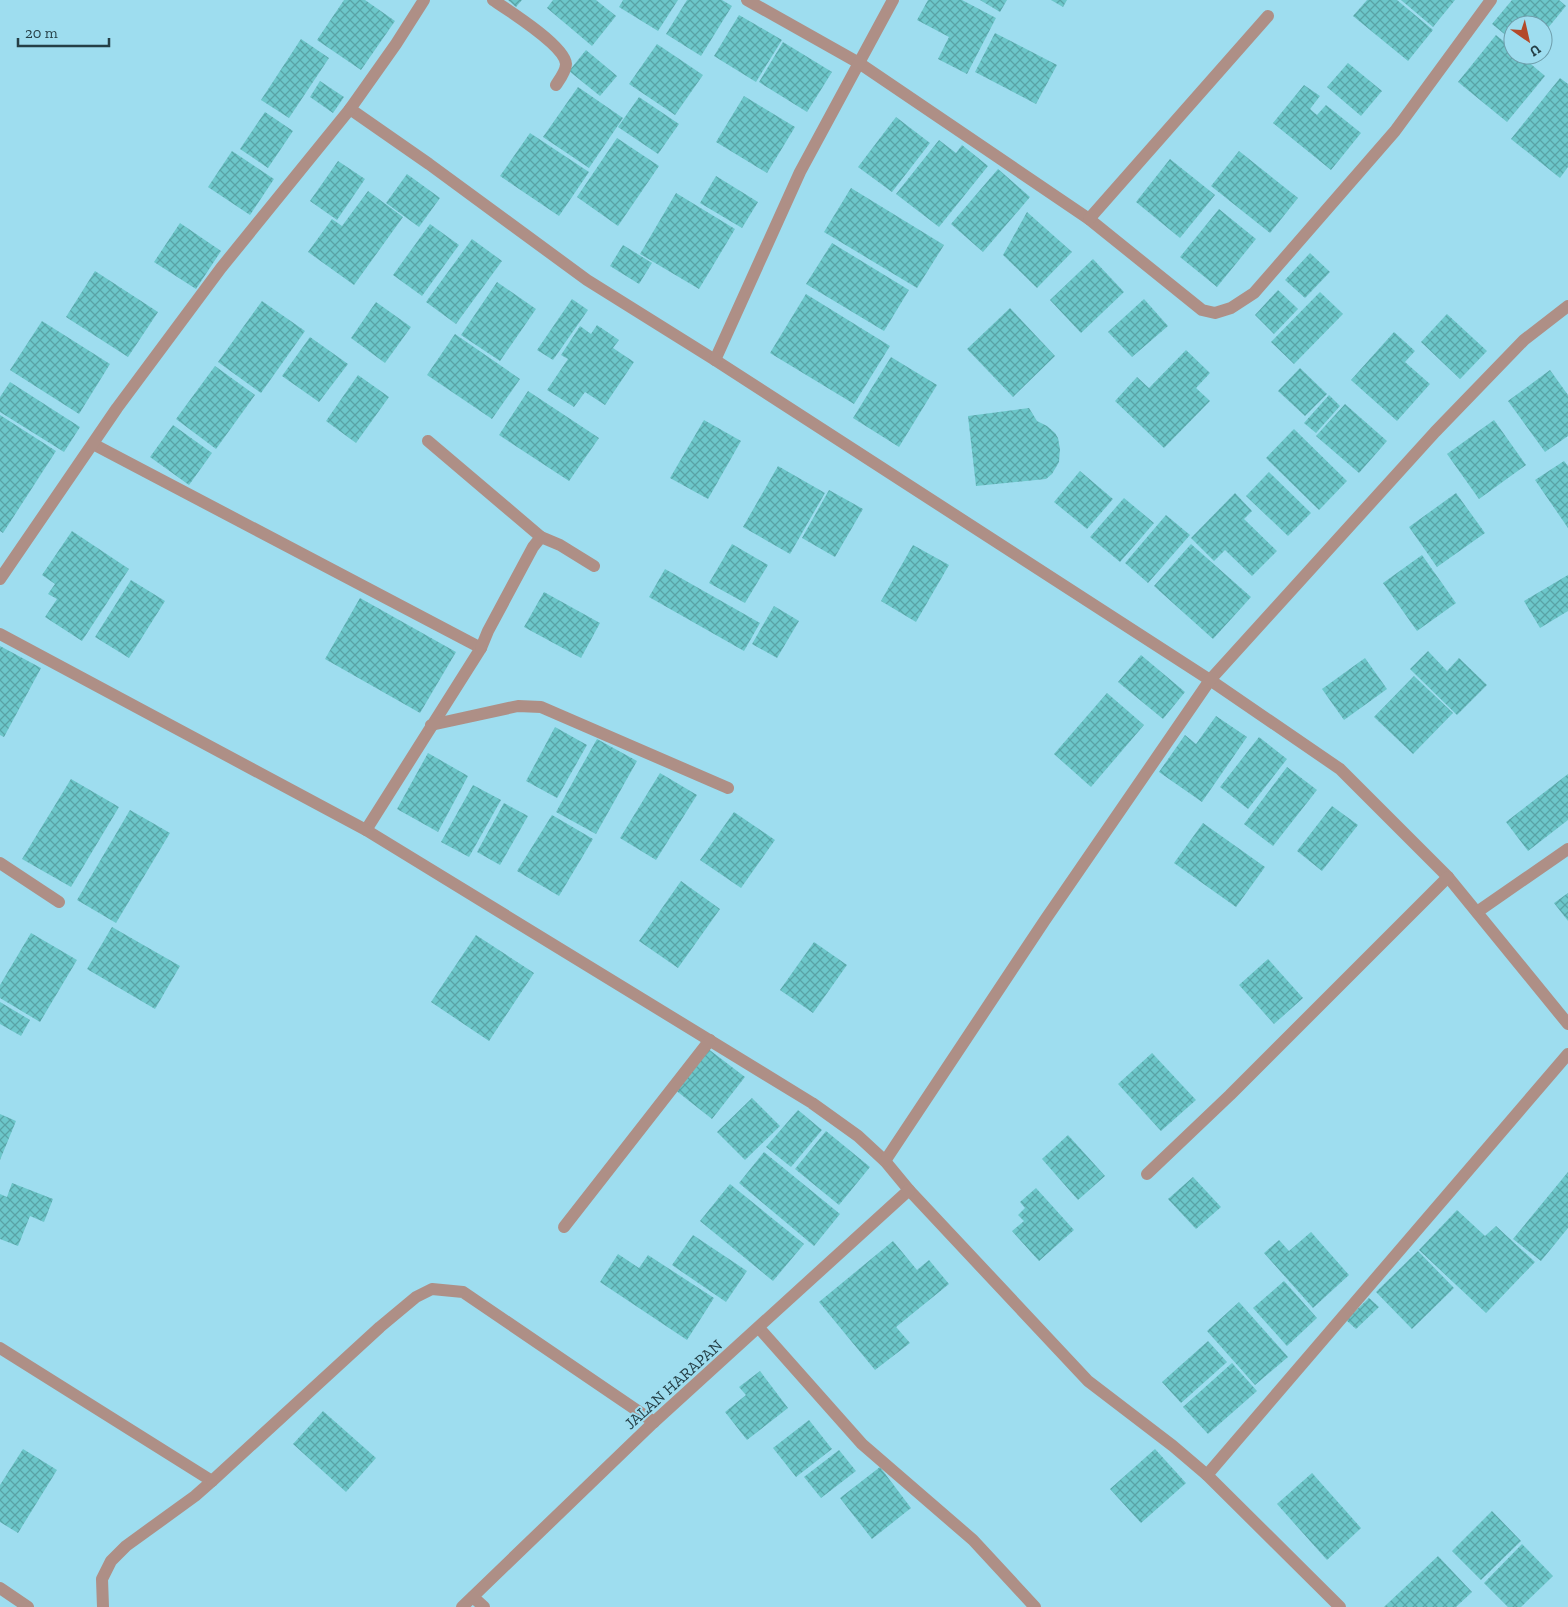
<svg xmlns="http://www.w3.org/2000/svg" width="1568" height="1607" font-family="'Zilla Slab',serif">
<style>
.building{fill:url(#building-cross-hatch)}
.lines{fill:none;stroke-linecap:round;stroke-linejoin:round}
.street{stroke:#ae8f86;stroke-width:12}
.labels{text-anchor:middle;stroke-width:4;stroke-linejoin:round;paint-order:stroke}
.street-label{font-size:16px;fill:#253f46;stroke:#9eddef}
</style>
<defs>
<pattern id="building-cross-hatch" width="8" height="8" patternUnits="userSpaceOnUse" patternTransform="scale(1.25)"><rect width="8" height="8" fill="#6cc7ca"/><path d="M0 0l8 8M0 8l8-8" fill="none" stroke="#59a3a6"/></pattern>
</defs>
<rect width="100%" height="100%" fill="#9eddef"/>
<g class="building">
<path d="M 344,0 L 365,0 L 395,21 L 361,70 L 317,40 Z"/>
<path d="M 508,0 L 522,0 L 516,7 Z"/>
<path d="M 553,0 L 596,0 L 616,16 L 592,46 L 547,8 Z"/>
<path d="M 623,0 L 678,0 L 658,31 L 619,7 Z"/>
<path d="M 687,0 L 722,0 L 732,6 L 701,56 L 666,34 Z"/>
<path d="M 928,0 L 962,0 L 996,18 L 967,74 L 938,59 L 949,37 L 917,20 Z"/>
<path d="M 980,0 L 1007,0 L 1000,12 Z"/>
<path d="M 1051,0 L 1067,0 L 1063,7 Z"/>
<path d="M 1367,0 L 1397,0 L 1433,30 L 1408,61 L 1353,16 Z"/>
<path d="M 1401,0 L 1455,0 L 1433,27 Z"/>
<path d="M 1512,0 L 1559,0 L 1566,6 L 1543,34 L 1543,25 L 1513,25 L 1513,41 L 1492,24 Z"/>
<path d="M 739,15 L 782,40 L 756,82 L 714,56 Z"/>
<path d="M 995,33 L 1057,65 L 1036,104 L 975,72 Z"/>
<path d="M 1496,35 L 1513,49 L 1513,55 L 1520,55 L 1545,76 L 1507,122 L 1458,82 Z"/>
<path d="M 301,39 L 329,58 L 289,118 L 261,100 Z"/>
<path d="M 783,42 L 832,72 L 807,112 L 759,82 Z"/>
<path d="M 657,44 L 703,75 L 675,115 L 629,84 Z"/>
<path d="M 586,50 L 617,76 L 600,96 L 569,71 Z"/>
<path d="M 1348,63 L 1382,91 L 1361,116 L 1327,87 Z"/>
<path d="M 1560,78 L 1568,84 L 1568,167 L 1560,178 L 1511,139 Z"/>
<path d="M 320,81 L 344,97 L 333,113 L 310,97 Z"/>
<path d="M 1304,85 L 1320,96 L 1310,109 L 1317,115 L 1326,105 L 1361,133 L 1331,170 L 1273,123 Z"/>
<path d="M 578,87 L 623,118 L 589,168 L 543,137 Z"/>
<path d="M 744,96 L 795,127 L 767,173 L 716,142 Z"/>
<path d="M 639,97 L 679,124 L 658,154 L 618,127 Z"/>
<path d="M 265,112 L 293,131 L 268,168 L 240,149 Z"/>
<path d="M 896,117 L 930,143 L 892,192 L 858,167 Z"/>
<path d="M 530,133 L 589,172 L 559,216 L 500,176 Z"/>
<path d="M 617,138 L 659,166 L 618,226 L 577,197 Z"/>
<path d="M 939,140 L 956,153 L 962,145 L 988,166 L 939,227 L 896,194 Z"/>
<path d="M 232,151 L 274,179 L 250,215 L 208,187 Z"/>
<path d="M 1239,151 L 1298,198 L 1270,233 L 1211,186 Z"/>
<path d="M 1170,159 L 1215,195 L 1180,238 L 1136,202 Z"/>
<path d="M 338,161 L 365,179 L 337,220 L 310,201 Z"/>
<path d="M 998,169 L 1030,197 L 983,252 L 951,224 Z"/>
<path d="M 407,174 L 440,198 L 419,227 L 386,203 Z"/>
<path d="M 716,176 L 758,202 L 742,228 L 700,203 Z"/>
<path d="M 851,188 L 944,245 L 917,288 L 824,232 Z"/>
<path d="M 368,191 L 403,217 L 354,285 L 308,252 L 332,219 L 342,226 Z"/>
<path d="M 676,193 L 735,229 L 699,289 L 640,254 Z"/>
<path d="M 1219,209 L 1256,239 L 1217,287 L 1180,257 Z"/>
<path d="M 1027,212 L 1072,252 L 1037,288 L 1003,255 Z"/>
<path d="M 180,223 L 221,251 L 196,289 L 154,262 Z"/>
<path d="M 430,224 L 459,245 L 422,296 L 393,275 Z"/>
<path d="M 472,239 L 502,261 L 456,324 L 426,302 Z"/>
<path d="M 832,243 L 909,290 L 884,331 L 806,284 Z"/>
<path d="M 623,245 L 652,263 L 639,284 L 610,266 Z"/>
<path d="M 1310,253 L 1330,272 L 1305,298 L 1285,280 Z"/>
<path d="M 1093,259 L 1124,292 L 1081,333 L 1050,300 Z"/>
<path d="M 95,271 L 158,312 L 128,357 L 66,317 Z"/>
<path d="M 497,282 L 536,309 L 500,361 L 461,335 Z"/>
<path d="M 1278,290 L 1298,309 L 1274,334 L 1255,315 Z"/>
<path d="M 1320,292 L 1343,314 L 1294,364 L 1271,342 Z"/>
<path d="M 806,294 L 890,346 L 854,404 L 770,353 Z"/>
<path d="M 572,299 L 588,310 L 553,360 L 537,350 Z"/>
<path d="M 1144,299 L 1168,326 L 1132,357 L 1108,332 Z"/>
<path d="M 262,301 L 305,331 L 261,393 L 218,362 Z"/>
<path d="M 376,302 L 411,327 L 385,363 L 351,338 Z"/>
<path d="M 1010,308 L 1055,356 L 1013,397 L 967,349 Z"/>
<path d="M 1447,314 L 1487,351 L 1460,379 L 1421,342 Z"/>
<path d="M 42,321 L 110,364 L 79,414 L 10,370 Z"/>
<path d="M 597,325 L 619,340 L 613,348 L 634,362 L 605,405 L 585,392 L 574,407 L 547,390 L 568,359 L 561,355 L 580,326 L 591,334 Z"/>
<path d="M 1394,332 L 1415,351 L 1405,362 L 1430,384 L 1397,421 L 1351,380 Z"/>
<path d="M 455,334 L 520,379 L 492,419 L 427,375 Z"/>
<path d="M 310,337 L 348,364 L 319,402 L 282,376 Z"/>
<path d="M 1186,350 L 1210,373 L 1196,388 L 1210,401 L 1164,448 L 1115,401 L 1137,377 L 1149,388 Z"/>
<path d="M 891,357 L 937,385 L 899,447 L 853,418 Z"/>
<path d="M 215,366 L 255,395 L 216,449 L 176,419 Z"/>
<path d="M 1300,368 L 1327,394 L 1305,416 L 1278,391 Z"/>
<path d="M 1550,370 L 1568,395 L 1568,436 L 1545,452 L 1508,401 Z"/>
<path d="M 358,375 L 389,397 L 356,443 L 326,421 Z"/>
<path d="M 10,382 L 80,427 L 64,452 L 0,412 L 0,397 Z"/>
<path d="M 528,391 L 599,438 L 569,481 L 499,435 Z"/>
<path d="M 1329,395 L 1340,406 L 1316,433 L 1304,423 Z"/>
<path d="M 1345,404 L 1387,441 L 1359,473 L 1316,436 Z"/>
<path d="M 1029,408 L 1037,421 L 1047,426 L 1055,433 L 1058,438 L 1060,449 L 1059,462 L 1052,474 L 1046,479 L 976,486 L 968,416 Z"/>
<path d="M 0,415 L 56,451 L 3,533 L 0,531 Z"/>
<path d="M 704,420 L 741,441 L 708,499 L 670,478 Z"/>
<path d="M 1494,420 L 1526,465 L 1479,499 L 1447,454 Z"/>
<path d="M 173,425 L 212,453 L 189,485 L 150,457 Z"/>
<path d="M 1294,429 L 1347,481 L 1319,510 L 1266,458 Z"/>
<path d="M 1564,461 L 1568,466 L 1568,528 L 1535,480 Z"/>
<path d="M 778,466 L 825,493 L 790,554 L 743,527 Z"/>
<path d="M 1080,471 L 1113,499 L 1087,529 L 1054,502 Z"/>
<path d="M 1269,472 L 1311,513 L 1288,536 L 1246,496 Z"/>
<path d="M 829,490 L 863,509 L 835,557 L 802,538 Z"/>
<path d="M 1235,493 L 1252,511 L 1244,519 L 1277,551 L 1252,576 L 1225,550 L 1214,561 L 1191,538 Z"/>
<path d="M 1456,493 L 1485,533 L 1437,567 L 1409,527 Z"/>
<path d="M 1124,498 L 1154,523 L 1120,562 L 1090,537 Z"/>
<path d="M 1166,515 L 1190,535 L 1148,583 L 1125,563 Z"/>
<path d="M 72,531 L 129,569 L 82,641 L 45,617 L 57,599 L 48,594 L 55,584 L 42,575 Z"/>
<path d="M 732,544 L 768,565 L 745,603 L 709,583 Z"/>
<path d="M 1191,544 L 1251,597 L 1213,639 L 1154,586 Z"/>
<path d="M 913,545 L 949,565 L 916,622 L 881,601 Z"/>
<path d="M 1422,555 L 1456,603 L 1417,631 L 1383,583 Z"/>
<path d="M 665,569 L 760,623 L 744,651 L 649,597 Z"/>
<path d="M 1568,575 L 1568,611 L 1540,628 L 1524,601 Z"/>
<path d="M 131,580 L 165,601 L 129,658 L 95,637 Z"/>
<path d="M 544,592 L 600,623 L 581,658 L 524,627 Z"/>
<path d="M 360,598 L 456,652 L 420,713 L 325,659 Z"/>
<path d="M 774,606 L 799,621 L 777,658 L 752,644 Z"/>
<path d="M 0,646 L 41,668 L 4,737 L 0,735 Z"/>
<path d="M 1428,651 L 1447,671 L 1459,658 L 1487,685 L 1457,715 L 1410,669 Z"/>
<path d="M 1141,655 L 1185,692 L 1163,719 L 1118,682 Z"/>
<path d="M 1365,658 L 1387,689 L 1344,720 L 1322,689 Z"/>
<path d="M 1414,676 L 1453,713 L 1413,754 L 1374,717 Z"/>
<path d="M 1107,693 L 1144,725 L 1091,787 L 1054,754 Z"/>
<path d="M 1216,716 L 1247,737 L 1202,802 L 1159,772 L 1185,735 L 1196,744 Z"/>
<path d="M 555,727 L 587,745 L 557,798 L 526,781 Z"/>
<path d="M 1259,737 L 1287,759 L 1248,809 L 1220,787 Z"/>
<path d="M 597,739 L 637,761 L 596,834 L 556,812 Z"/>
<path d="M 428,753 L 468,776 L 438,832 L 397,809 Z"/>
<path d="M 1287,767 L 1317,790 L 1273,846 L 1244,824 Z"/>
<path d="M 660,773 L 697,795 L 656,860 L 620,838 Z"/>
<path d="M 1568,774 L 1568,820 L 1528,851 L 1506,822 Z"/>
<path d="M 71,779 L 119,807 L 71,887 L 22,859 Z"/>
<path d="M 473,785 L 501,800 L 469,857 L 441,842 Z"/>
<path d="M 504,803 L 528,816 L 500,865 L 477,852 Z"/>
<path d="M 1332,806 L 1358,825 L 1322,871 L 1297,851 Z"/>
<path d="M 130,810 L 170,833 L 116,923 L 77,900 Z"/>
<path d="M 734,812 L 775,840 L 741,888 L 700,860 Z"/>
<path d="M 552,815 L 593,839 L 559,896 L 517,871 Z"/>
<path d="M 1203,823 L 1265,867 L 1236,907 L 1174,863 Z"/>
<path d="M 681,881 L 720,909 L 678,968 L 639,941 Z"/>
<path d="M 1568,893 L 1568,921 L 1554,903 Z"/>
<path d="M 112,927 L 180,966 L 155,1009 L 87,969 Z"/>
<path d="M 31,933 L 77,960 L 40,1022 L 0,998 L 0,985 Z"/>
<path d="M 476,935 L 534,973 L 489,1041 L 431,1002 Z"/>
<path d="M 814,942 L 847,965 L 813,1013 L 780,990 Z"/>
<path d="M 1268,959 L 1303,998 L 1274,1024 L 1239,985 Z"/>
<path d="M 0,1002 L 30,1020 L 21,1036 L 0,1024 Z"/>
<path d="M 707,1048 L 745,1077 L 712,1119 L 674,1089 Z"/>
<path d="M 1152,1053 L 1196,1100 L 1161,1131 L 1118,1084 Z"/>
<path d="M 752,1098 L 780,1126 L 745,1160 L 717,1132 Z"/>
<path d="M 798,1110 L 822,1130 L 791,1167 L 766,1147 Z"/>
<path d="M 0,1114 L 16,1121 L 0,1160 Z"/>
<path d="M 826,1131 L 870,1167 L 839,1205 L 795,1169 Z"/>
<path d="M 1068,1135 L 1105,1176 L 1078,1200 L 1042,1159 Z"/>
<path d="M 764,1152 L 840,1214 L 814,1246 L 739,1183 Z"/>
<path d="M 1568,1172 L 1568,1228 L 1541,1261 L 1513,1239 Z"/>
<path d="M 1193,1177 L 1221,1207 L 1196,1229 L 1168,1199 Z"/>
<path d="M 12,1183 L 53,1199 L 44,1222 L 30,1216 L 18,1246 L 0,1239 L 0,1194 L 7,1197 Z"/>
<path d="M 730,1184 L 804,1244 L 773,1281 L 700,1221 Z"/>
<path d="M 1036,1188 L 1074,1230 L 1039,1261 L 1012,1231 L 1024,1221 L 1018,1215 L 1025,1208 L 1020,1202 Z"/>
<path d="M 1457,1210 L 1485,1236 L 1496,1226 L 1535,1262 L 1486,1313 L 1419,1250 Z"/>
<path d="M 1311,1232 L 1349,1275 L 1313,1308 L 1264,1253 L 1279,1240 L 1289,1251 Z"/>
<path d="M 693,1235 L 747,1271 L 726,1302 L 672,1265 Z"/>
<path d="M 893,1241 L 917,1270 L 929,1260 L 949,1284 L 896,1327 L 910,1343 L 875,1370 L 819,1302 Z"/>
<path d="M 1418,1251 L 1454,1288 L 1412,1329 L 1376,1292 Z"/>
<path d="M 618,1254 L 639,1268 L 648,1255 L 714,1298 L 687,1340 L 600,1282 Z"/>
<path d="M 1284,1281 L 1317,1318 L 1287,1346 L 1253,1308 Z"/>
<path d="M 1369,1298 L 1379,1307 L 1356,1329 L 1346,1320 Z"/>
<path d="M 1239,1302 L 1288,1357 L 1255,1385 L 1207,1331 Z"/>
<path d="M 1208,1341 L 1227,1362 L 1181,1403 L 1162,1382 Z"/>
<path d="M 1232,1363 L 1257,1391 L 1208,1434 L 1183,1407 Z"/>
<path d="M 760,1371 L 788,1408 L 747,1440 L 725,1412 L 746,1395 L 739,1387 Z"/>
<path d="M 323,1411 L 376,1458 L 346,1492 L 293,1444 Z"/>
<path d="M 809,1420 L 832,1449 L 796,1477 L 773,1448 Z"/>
<path d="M 23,1449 L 57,1470 L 18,1533 L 0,1522 L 0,1485 Z"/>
<path d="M 1155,1449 L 1186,1483 L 1141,1523 L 1110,1489 Z"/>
<path d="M 839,1450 L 856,1471 L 821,1498 L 804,1477 Z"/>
<path d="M 880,1467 L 911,1508 L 872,1539 L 840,1498 Z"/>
<path d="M 1312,1473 L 1361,1528 L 1327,1560 L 1277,1504 Z"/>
<path d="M 1492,1511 L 1521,1541 L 1481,1580 L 1452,1551 Z"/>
<path d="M 1522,1544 L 1553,1576 L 1521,1607 L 1508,1607 L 1484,1583 Z"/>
<path d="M 1438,1556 L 1472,1592 L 1456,1607 L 1384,1607 Z"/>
</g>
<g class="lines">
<g class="street">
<path d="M 493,0 C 508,10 565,46 566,64 C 566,71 560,79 556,85"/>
<path d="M 747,0 L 859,63 L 1089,219 L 1202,310 L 1215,313 L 1231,308 L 1254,293 L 1395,131 L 1491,0"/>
<path d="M 350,109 L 429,164 L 587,280 L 715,360 L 1210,680 L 1340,769 L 1448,877 L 1568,1024"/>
<path d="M 1089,219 L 1268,16"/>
<path d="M 715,360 L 800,172 L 893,0"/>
<path d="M 428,441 L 541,537"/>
<path d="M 93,444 L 481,648 L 366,830"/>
<path d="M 0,579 L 117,408 L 221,268 L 350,109 L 396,44 L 424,0"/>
<path d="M 0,634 L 366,830 L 812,1103 L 858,1136 L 885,1161 L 909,1190 L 1088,1381 L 1173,1446 L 1207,1475 L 1340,1607"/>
<path d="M 481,648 L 488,631 L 533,547 L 541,537 L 560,545 L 594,566"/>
<path d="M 431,725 L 518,706 L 541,707 L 728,788"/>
<path d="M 0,863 L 59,902"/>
<path d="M 1477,912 L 1568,849"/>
<path d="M 885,1161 L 1045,920 L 1210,680 L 1435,432 L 1524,340 L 1568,306"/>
<path d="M 1147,1174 L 1230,1095 L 1448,877"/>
<path d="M 564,1227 L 710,1040"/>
<path d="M 759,1328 L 862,1444 L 973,1540 L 1035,1607"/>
<path d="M 0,1348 L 212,1481 L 195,1496 L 126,1546 L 111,1561 L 102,1579 L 103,1607"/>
<path d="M 1207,1475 L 1568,1054"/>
<path d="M 212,1481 L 380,1327 L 416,1297 L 432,1289 L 463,1292 L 654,1422"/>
<path d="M 0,1588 L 28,1607"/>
<path d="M 473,1597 L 484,1607"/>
<path d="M 462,1607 L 654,1422 L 909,1190"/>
</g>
</g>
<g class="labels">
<g class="street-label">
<text transform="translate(673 1384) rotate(-42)" y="6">JALAN HARAPAN</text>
</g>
</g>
<g transform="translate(1528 40) rotate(146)"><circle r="24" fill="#9eddef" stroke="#6e9eab"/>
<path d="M0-4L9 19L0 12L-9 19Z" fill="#b34a29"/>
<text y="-8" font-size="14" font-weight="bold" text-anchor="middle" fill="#253f46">U</text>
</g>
<path d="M18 38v8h91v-8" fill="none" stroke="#253f46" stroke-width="2.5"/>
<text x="25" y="38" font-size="15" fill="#253f46" stroke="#9eddef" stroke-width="4" paint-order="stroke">20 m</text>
</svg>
